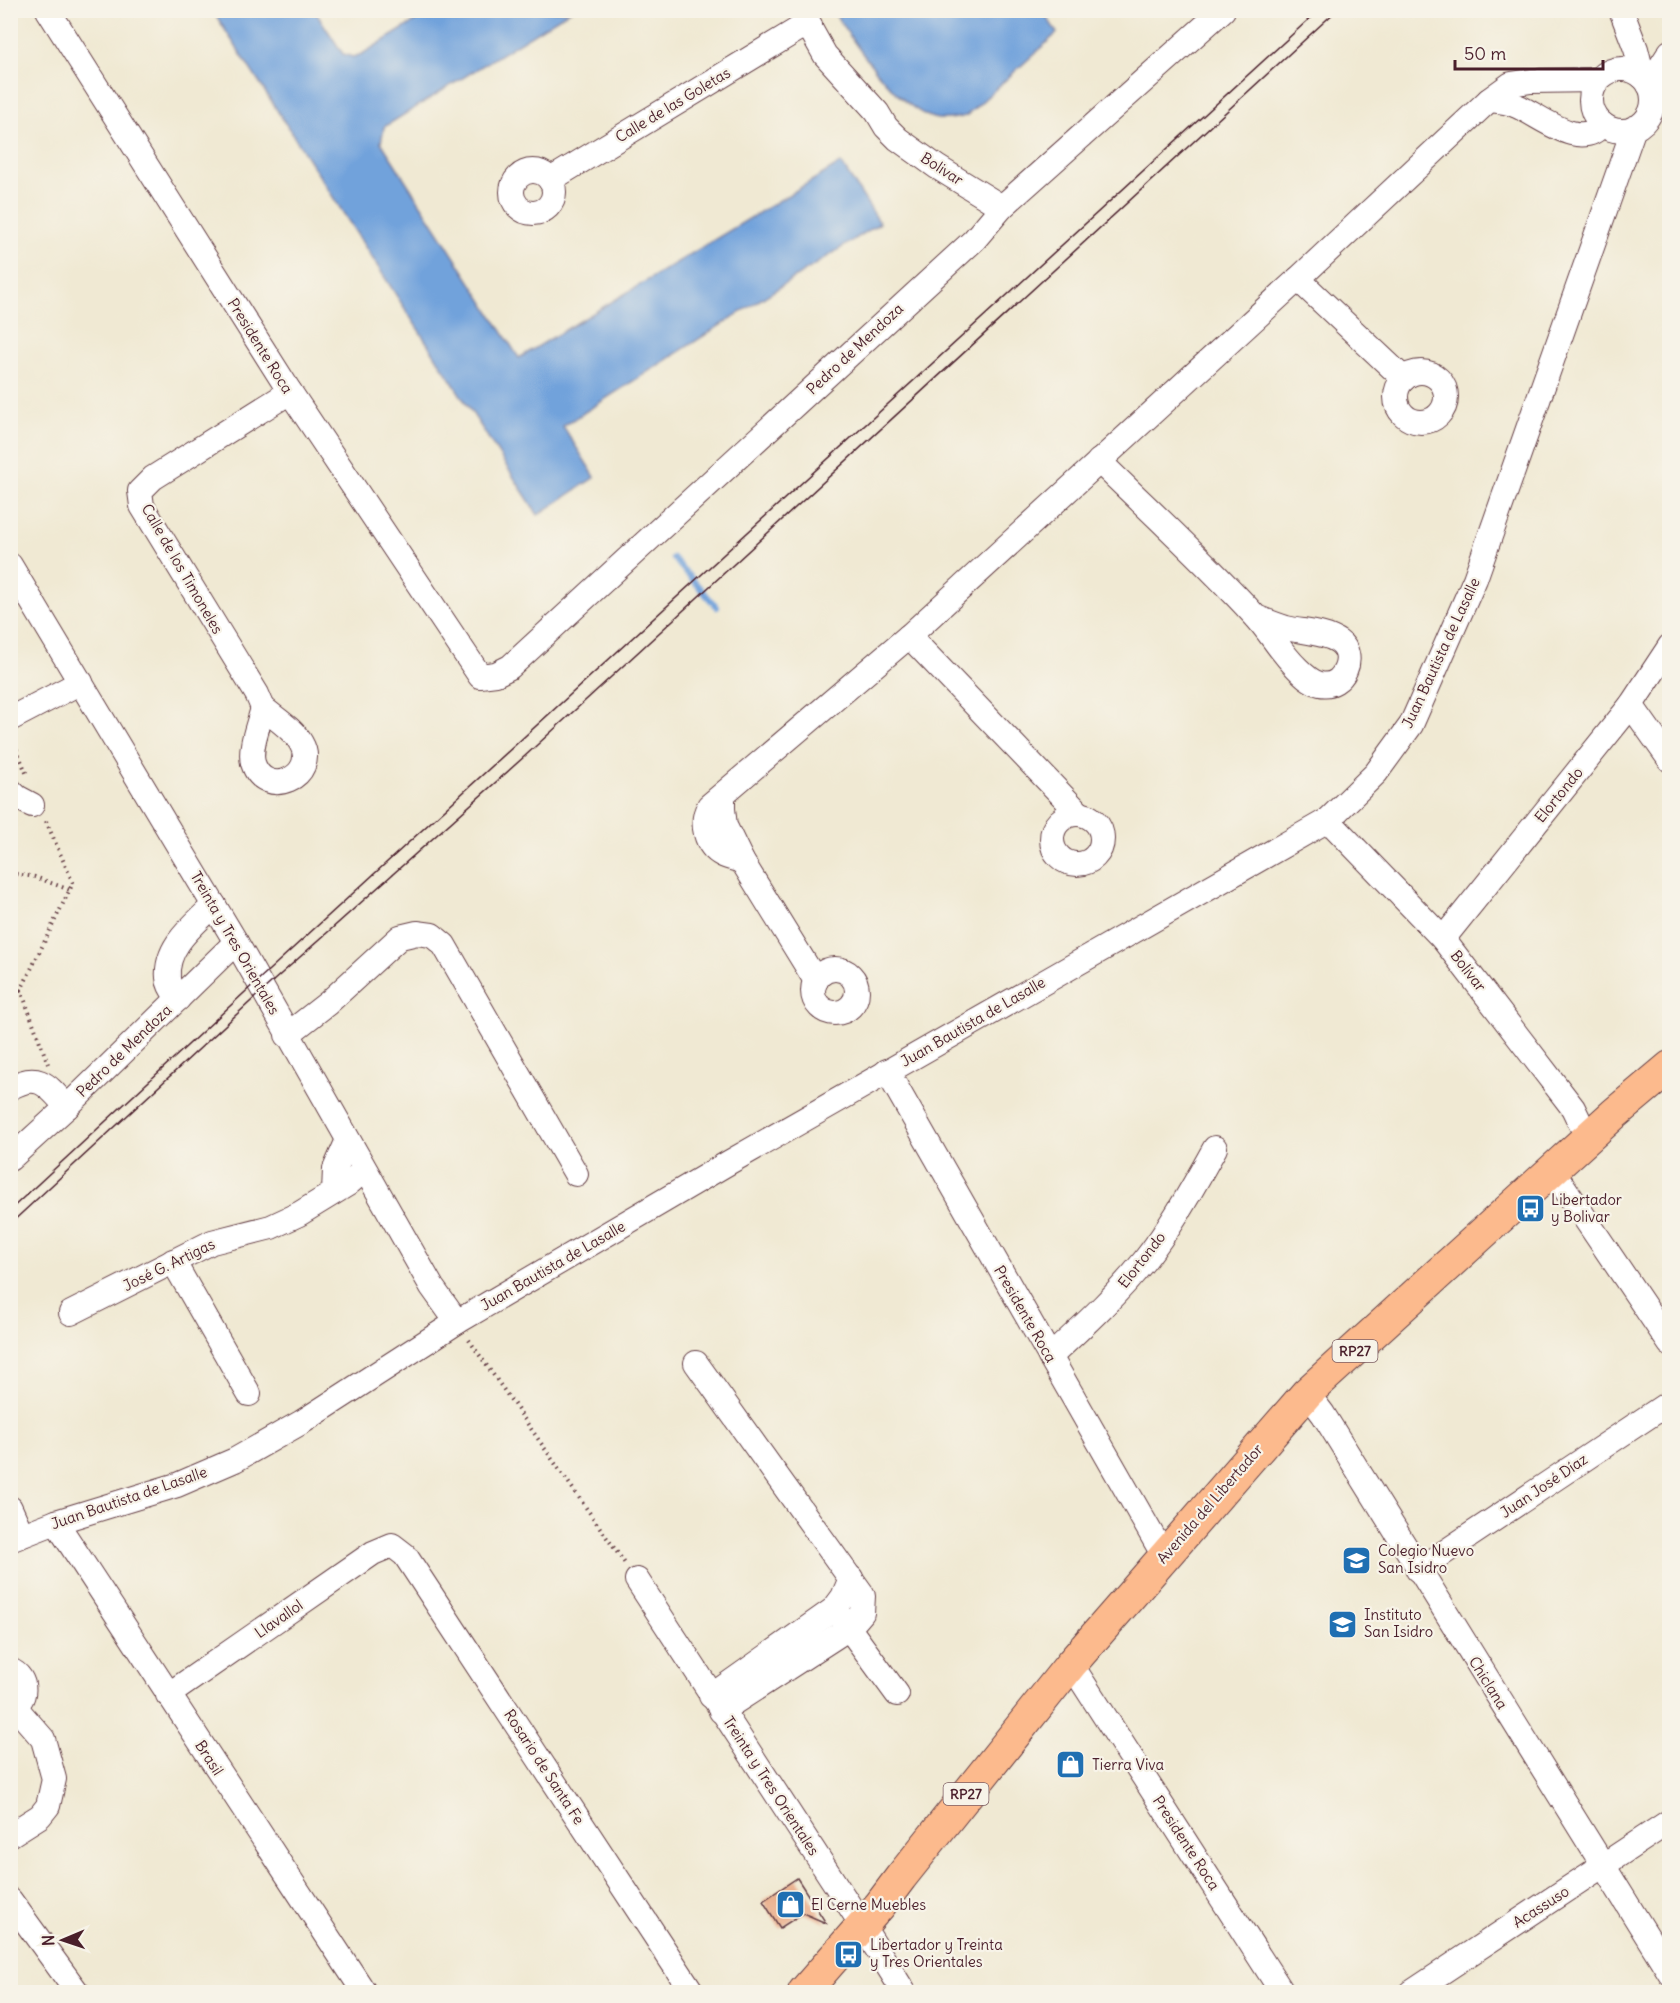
<svg xmlns="http://www.w3.org/2000/svg" width="1680" height="2003" font-family="Delius,sans-serif">
<style>
.water{fill:#71a2db;stroke:#5e6083;stroke-width:1.5}
.lines{fill:none;stroke-linecap:round;stroke-linejoin:round}
.stream{stroke:#71a2db;stroke-width:6}
.building{fill:#eab18f}
.minor-casing{stroke:#633d44;stroke-width:26}
.major-casing{stroke:#633d44;stroke-width:34}
.path{stroke:#633d44;stroke-width:4;stroke-dasharray:1.5 4.5;stroke-linecap:butt}
.minor{stroke:#fff;stroke-width:24}
.major{stroke:#fcba8d;stroke-width:32}
.tram{stroke:#4a1f2b;stroke-width:1.5}
.labels{text-anchor:middle;stroke-width:4.5;stroke-linejoin:round;paint-order:stroke}
.shield{fill:#f7f3e8;stroke:#7e5f64;stroke-width:1.5}
.shield-label{font-size:14px;font-weight:bold;fill:#4a1f2b}
.street-label{font-size:15px;fill:#4a1f2b;stroke:#f7f3e8}
.poi-label{font-size:15px;fill:#4a1f2b;stroke:#f7f3e8;text-anchor:start}
</style>
<rect width="100%" height="100%" fill="#f7f3e8"/>
<filter id="ink" filterUnits="userSpaceOnUse"><feTurbulence type="fractalNoise" baseFrequency=".0167" numOctaves="2"/><feDisplacementMap in="SourceGraphic" scale="12" xChannelSelector="R" yChannelSelector="G"/><feConvolveMatrix kernelMatrix="1 2 1 2 8 2 1 2 1" color-interpolation-filters="sRGB"/></filter>
<filter id="wash" filterUnits="userSpaceOnUse"><feTurbulence type="fractalNoise" baseFrequency=".008" numOctaves="4" result="noise"/><feDisplacementMap in="SourceGraphic" scale="24" xChannelSelector="R" yChannelSelector="G"/><feGaussianBlur stdDeviation="1.35" result="paint"/><feColorMatrix in="noise" values="0 0 0 0 0 0 0 0 0 0 0 0 0 0 0 0 0 1.4 0 .05"/><feComposite in="paint" operator="in"/></filter>
<g filter="url(#wash)">
<rect width="100%" height="100%" fill="#f0e9d3"/>
<g class="water">
<path d="M 213,11 L 315,11 L 343,54 L 353,57 L 362,54 L 432,11 L 570,11 L 384,127 L 381,142 L 519,358 L 841,163 L 880,223 L 563,426 L 595,477 L 538,515 Z"/>
<path d="M 833,11 L 1043,11 L 1057,33 L 966,116 C 955,118 944,121 933,118 C 896,106 854,43 833,11 Z"/>
</g>
<g class="lines">
<path class="stream" d="M 673,558 L 717,607"/>
</g>
<g id="blocks">
<path class="building" d="M 797,1878 L 826,1923 L 803,1913 L 780,1928 L 763,1901 Z"/>
</g>
</g>
<g filter="url(#ink)">
<use href="#blocks" fill-opacity="0" stroke="#633d44" stroke-width="1.5"/>
<g class="lines">
<defs>
<g id="minor">
<path d="M 48,10 L 290,392 L 480,676 L 496,674 L 510,667 L 974,240 L 1002,207 L 1223,10"/>
<path d="M 1621,10 L 1636,49 L 1643,77"/>
<path d="M 801,12 L 825,55 L 877,112 L 886,127 L 898,139 L 937,167 L 1002,207"/>
<circle cx="1622" cy="100" r="31"/>
<path d="M 1649,85 L 1670,52"/>
<path d="M 1489,100 C 1498,101 1509,102 1517,106 C 1541,116 1581,152 1602,124"/>
<circle cx="533" cy="192" r="21"/>
<path d="M 550,180 L 797,30 L 810,25"/>
<path d="M 1298,279 L 1404,379"/>
<circle cx="1421" cy="397" r="25"/>
<path d="M 1099,461 C 1151,512 1206,562 1255,616 C 1270,632 1281,653 1298,669 C 1304,675 1311,682 1320,684 C 1343,689 1358,656 1339,642 C 1325,632 1302,632 1286,628 C 1276,625 1266,621 1256,617"/>
<path d="M 10,565 L 236,942 L 432,1287 L 457,1322"/>
<path d="M 909,636 L 1079,813"/>
<path d="M 1631,705 L 1670,760"/>
<path d="M 263,708 L 257,694 L 142,506 L 140,491 L 153,478 L 290,392"/>
<path d="M 263,708 C 275,718 293,729 301,743 C 320,776 265,801 253,763 C 249,747 259,724 263,708 Z"/>
<path d="M 10,719 L 81,682"/>
<path d="M 10,790 L 17,797 L 32,805"/>
<path d="M 723,796 L 723,809 L 725,826 L 742,861 L 816,981"/>
<circle cx="1077" cy="839" r="25"/>
<path d="M 1328,820 L 1443,939 L 1573,1108 L 1588,1139"/>
<path d="M 742,861 C 736,859 729,858 723,855 C 705,846 700,822 709,806 L 909,636 L 1298,279 L 1489,100 L 1511,84 L 1531,81 L 1597,80"/>
<path d="M 1443,939 L 1631,705 L 1670,646"/>
<circle cx="835" cy="991" r="22"/>
<path d="M 178,999 C 174,992 168,985 168,978 C 165,946 194,925 214,905"/>
<path d="M 287,1035 L 328,1003 L 400,937 L 417,933 L 432,935 L 444,945 L 576,1174"/>
<path d="M 887,1071 L 1164,1556"/>
<path d="M 10,1088 C 39,1071 48,1086 67,1107"/>
<path d="M 10,1159 L 67,1107 L 236,942"/>
<path d="M 1553,1171 L 1670,1344"/>
<path d="M 334,1192 L 335,1169 L 347,1142"/>
<path d="M 173,1261 L 249,1394"/>
<path d="M 71,1313 L 212,1242 L 271,1227 L 299,1214 L 348,1184 L 364,1170"/>
<path d="M 1050,1357 C 1083,1326 1116,1296 1144,1261 C 1172,1226 1193,1187 1215,1148"/>
<path d="M 696,1363 L 863,1596 L 862,1613 L 849,1628 L 721,1711"/>
<path d="M 1307,1393 L 1323,1414 L 1670,1973"/>
<path d="M 10,1508 L 22,1535"/>
<path d="M 56,1522 L 364,1992"/>
<path d="M 10,1540 L 56,1522 L 177,1485 L 235,1460 L 302,1422 L 457,1322 L 728,1163 L 1328,820 L 1376,773 L 1411,725 L 1475,579 L 1634,128"/>
<path d="M 1418,1570 L 1670,1402"/>
<path d="M 637,1580 L 862,1925 L 904,1992"/>
<path d="M 840,1616 L 897,1694"/>
<path d="M 1071,1664 L 1282,1992"/>
<path d="M 10,1670 C 28,1677 28,1701 10,1709"/>
<path d="M 168,1695 L 373,1553 L 392,1545 L 405,1555 L 692,1992"/>
<path d="M 711,1696 L 834,1609 L 843,1597 L 851,1578"/>
<path d="M 10,1835 L 40,1816 L 48,1806 L 54,1779 L 43,1739 L 15,1707"/>
<path d="M 10,1900 L 77,1992"/>
<path d="M 1412,1992 L 1670,1821"/>
</g>
<path id="major" d="M 804,1992 L 880,1905 L 901,1877 L 1071,1664 L 1307,1393 L 1614,1114 L 1670,1067"/>
</defs>
<use href="#minor" class="minor-casing"/>
<use href="#major" class="major-casing"/>
<g class="path">
<path d="M 12,738 L 27,775"/>
<path d="M 46,821 L 73,883 L 21,990 L 48,1064"/>
<path d="M 10,873 L 35,877 L 70,890"/>
<path d="M 10,985 L 21,990 L 10,994"/>
<path d="M 469,1340 L 626,1565"/>
</g>
<use href="#minor" class="minor"/>
<use href="#major" class="major"/>
<g class="tram">
<path d="M 10,1210 L 257,981 L 1319,10"/>
<path d="M 10,1224 L 263,990 L 525,756 L 1337,10"/>
</g>
</g>
</g>
<defs>
<symbol id="bus-square" viewBox="-11 -11 22 22"><rect x="-9" y="-9" width="18" height="18" rx="4" fill="#1f6fb2" stroke="#f7f3e8"/><path d="M-5-6H5V4H4V6H2V4H-2V6H-4V4H-5ZM-3.5-4V0h7V-4ZM-3.5 1.2v1.5H-2V1.2ZM2 1.2v1.5H3.5V1.2Z" fill="#fff"/></symbol>
<symbol id="school-square" viewBox="-11 -11 22 22"><rect x="-9" y="-9" width="18" height="18" rx="4" fill="#1f6fb2" stroke="#f7f3e8"/><path d="M0-5L7-2L0 1L-7-2ZM-4 1L0 2.5L4 1V4Q0 6-4 4Z" fill="#fff"/></symbol>
<symbol id="shop-square" viewBox="-11 -11 22 22"><rect x="-9" y="-9" width="18" height="18" rx="4" fill="#1f6fb2" stroke="#f7f3e8"/><path d="M-5-2.5h2.3a2.7 3.5 0 0 1 5.4 0H5L5.5 6h-11ZM-1.5-2.5h3a1.5 2.3 0 0 0-3 0Z" fill="#fff"/></symbol>
</defs>
<g fill-rule="evenodd">
<use href="#bus-square" x="1514" y="1192" width="33" height="33"/>
<use href="#school-square" x="1340" y="1544" width="33" height="33"/>
<use href="#school-square" x="1326" y="1608" width="33" height="33"/>
<use href="#shop-square" x="1054" y="1748" width="33" height="33"/>
<use href="#shop-square" x="774" y="1888" width="33" height="33"/>
<use href="#bus-square" x="832" y="1938" width="33" height="33"/>
</g>
<g class="labels">
<g class="shield">
<rect x="1332.5" y="1340" width="45" height="22" rx="4.5"/>
<rect x="943.5" y="1783" width="45" height="22" rx="4.5"/>
</g>
<g class="shield-label">
<text x="1355" y="1356">RP27</text>
<text x="966" y="1799">RP27</text>
</g>
<g class="street-label">
<text transform="translate(673 105) rotate(-31)" y="5">Calle de las Goletas</text>
<text transform="translate(942 169) rotate(33)" y="5">Bolivar</text>
<text transform="translate(260 346) rotate(58)" y="5">Presidente Roca</text>
<text transform="translate(855 349) rotate(-43)" y="5">Pedro de Mendoza</text>
<text transform="translate(182 569) rotate(60)" y="5">Calle de los Timoneles</text>
<text transform="translate(1441 653) rotate(-65)" y="5">Juan Bautista de Lasalle</text>
<text transform="translate(1559 795) rotate(-51)" y="5">Elortondo</text>
<text transform="translate(235 943) rotate(60)" y="5">Treinta y Tres Orientales</text>
<text transform="translate(1468 971) rotate(52)" y="5">Bolívar</text>
<text transform="translate(973 1022) rotate(-30)" y="5">Juan Bautista de Lasalle</text>
<text transform="translate(124 1051) rotate(-44)" y="5">Pedro de Mendoza</text>
<text transform="translate(1142 1260) rotate(-52)" y="5">Elortondo</text>
<text transform="translate(169 1265) rotate(-26)" y="5">José G. Artigas</text>
<text transform="translate(553 1266) rotate(-30)" y="5">Juan Bautista de Lasalle</text>
<text transform="translate(1025 1314) rotate(60)" y="5">Presidente Roca</text>
<text transform="translate(1544 1486) rotate(-34)" y="5">Juan José Díaz</text>
<text transform="translate(129 1498) rotate(-19)" y="5">Juan Bautista de Lasalle</text>
<text transform="translate(1210 1504) rotate(-49)" y="5">Avenida del Libertador</text>
<text transform="translate(279 1619) rotate(-35)" y="5">Llavallol</text>
<text transform="translate(1488 1683) rotate(58)" y="5">Chiclana</text>
<text transform="translate(209 1758) rotate(57)" y="5">Brasil</text>
<text transform="translate(544 1767) rotate(57)" y="5">Rosario de Santa Fe</text>
<text transform="translate(771 1786) rotate(57)" y="5">Treinta y Tres Orientales</text>
<text transform="translate(1186 1843) rotate(57)" y="5">Presidente Roca</text>
<text transform="translate(1541 1907) rotate(-33)" y="5">Acassuso</text>
</g>
<g class="poi-label">
<text x="1551" y="1205">Libertador<tspan x="1551" dy="17">y Bolivar</tspan></text>
<text x="1378" y="1556">Colegio Nuevo<tspan x="1378" dy="17">San Isidro</tspan></text>
<text x="1364" y="1620">Instituto<tspan x="1364" dy="17">San Isidro</tspan></text>
<text x="1092" y="1770">Tierra Viva</text>
<text x="811" y="1910">El Cerne Muebles</text>
<text x="870" y="1950">Libertador y Treinta<tspan x="870" dy="17">y Tres Orientales</tspan></text>
</g>
</g>
<rect width="1680" height="2003" fill="none" stroke="#f7f3e8" stroke-width="36"/>
<g transform="translate(63 1940) rotate(268)" stroke="#f7f3e8" stroke-width="4.5" paint-order="stroke">
<path d="M0-4.5L10 22L0 15L-10 22Z" fill="#4a1f2b"/>
<text y="-9" font-size="16" font-weight="bold" text-anchor="middle" fill="#4a1f2b">N</text>
</g>
<path d="M1455 60v9h148v-9" fill="none" stroke="#4a1f2b" stroke-width="3"/>
<text x="1464" y="60" font-size="18" fill="#4a1f2b" stroke="#f7f3e8" stroke-width="4.5" paint-order="stroke">50 m</text>
</svg>
